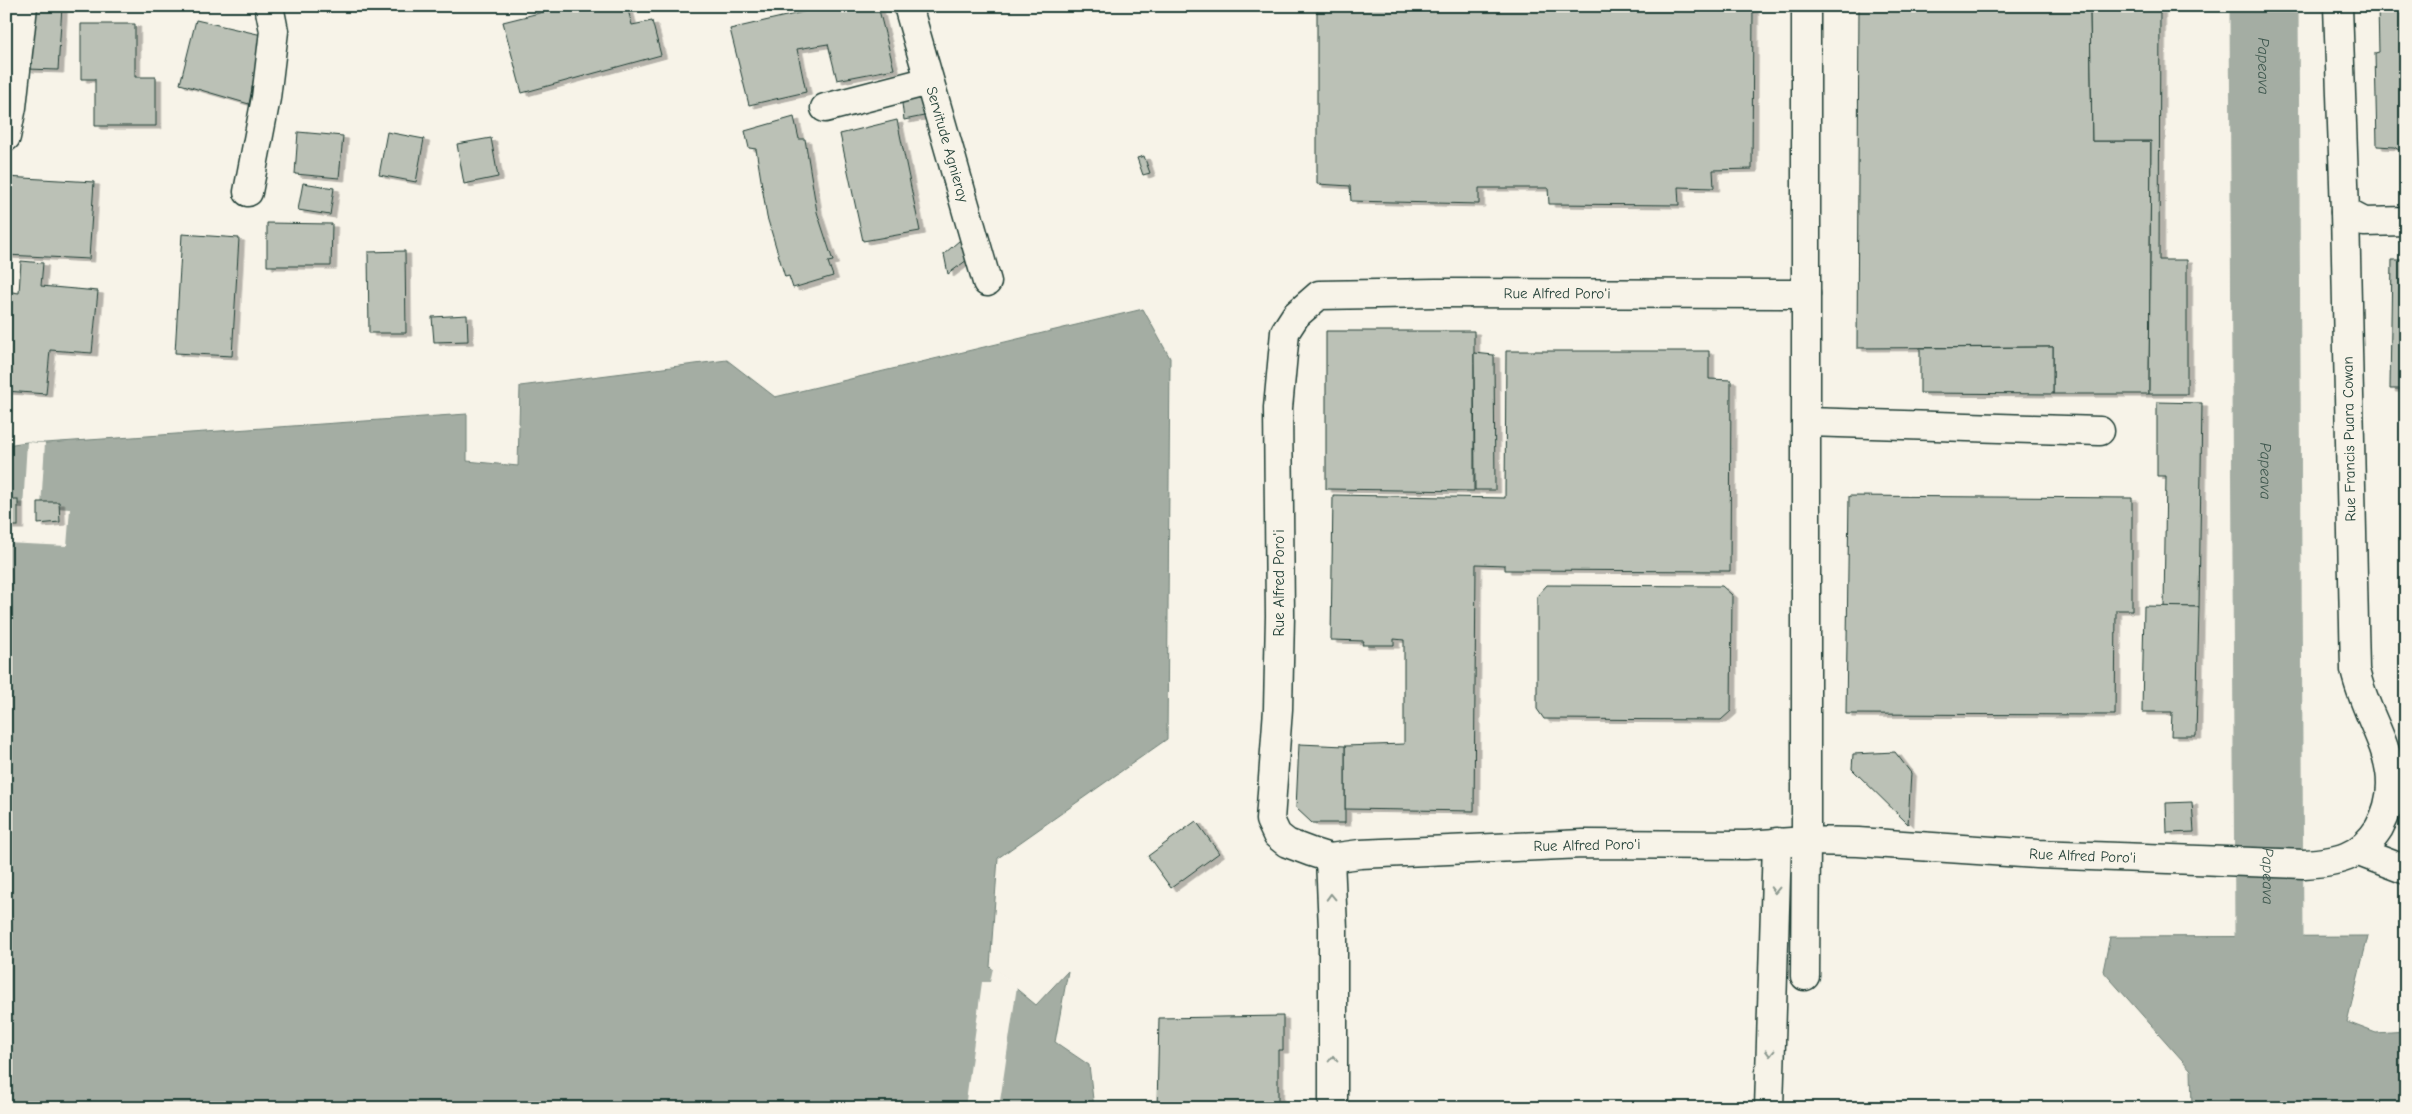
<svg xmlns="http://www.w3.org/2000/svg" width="2412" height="1114" font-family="'Comic Neue',sans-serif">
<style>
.water{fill:#a4ada3;stroke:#6f8077}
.pier{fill:#f7f3e8}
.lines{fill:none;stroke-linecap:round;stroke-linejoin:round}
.river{stroke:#a4ada3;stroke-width:69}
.building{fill:#bbc1b6;stroke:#1f3d34;filter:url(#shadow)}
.minor-casing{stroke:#1f3d34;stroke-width:31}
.major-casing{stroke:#1f3d34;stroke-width:31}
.minor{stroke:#f7f3e8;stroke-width:28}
.major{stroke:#f7f3e8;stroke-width:28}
.oneway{stroke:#8b988e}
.labels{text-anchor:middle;stroke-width:5;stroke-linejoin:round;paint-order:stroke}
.street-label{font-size:15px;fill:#1f3d34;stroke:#f7f3e8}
.water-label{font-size:16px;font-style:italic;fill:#405950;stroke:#f7f3e8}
</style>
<defs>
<filter id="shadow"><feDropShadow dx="5.5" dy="3" stdDeviation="0" flood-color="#0004"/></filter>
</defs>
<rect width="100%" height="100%" fill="#f7f3e8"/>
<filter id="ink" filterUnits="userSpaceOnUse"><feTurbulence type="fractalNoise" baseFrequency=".02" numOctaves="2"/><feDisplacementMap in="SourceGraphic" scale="10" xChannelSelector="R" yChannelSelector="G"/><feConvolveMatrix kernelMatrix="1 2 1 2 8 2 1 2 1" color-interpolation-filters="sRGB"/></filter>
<g filter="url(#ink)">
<g class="water">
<path d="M 1143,309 L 1170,358 L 1167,739 L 998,858 L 990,967 L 1036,1005 L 1068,971 L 1055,1042 L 1089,1065 L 1094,1108 L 6,1108 L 6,445 L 27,442 L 45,443 L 467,414 L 467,461 L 518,466 L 520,386 L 727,360 L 775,397 Z"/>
<path d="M 2368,936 L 2347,1022 L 2376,1033 L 2406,1031 L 2406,1108 L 2192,1108 L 2191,1070 L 2103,971 L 2110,937 Z"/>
</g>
<g class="pier">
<path d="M 27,442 L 45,443 L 41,507 L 70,509 L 67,546 L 6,543 L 6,507 L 23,508 Z"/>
<path d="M 993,968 L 1017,986 L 999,1108 L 965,1108 L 982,982 L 990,982 Z"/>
</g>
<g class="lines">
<path class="river" id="s1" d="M 2264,6 L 2269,936"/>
</g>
<g class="building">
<path d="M 30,6 L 62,6 L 58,70 L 27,69 Z"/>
<path d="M 546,6 L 627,6 L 632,25 L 652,21 L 661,55 L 522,93 L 503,22 L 547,11 Z"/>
<path d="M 829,6 L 878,6 L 894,69 L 837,80 L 828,44 L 797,49 L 806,92 L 749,105 L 730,29 Z"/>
<path d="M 1317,6 L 1753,6 L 1752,169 L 1713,170 L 1714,188 L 1678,187 L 1679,205 L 1549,204 L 1548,188 L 1479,188 L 1479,204 L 1351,201 L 1350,186 L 1317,184 Z"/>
<path d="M 1859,6 L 2090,6 L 2092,141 L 2151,141 L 2149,394 L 2053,394 L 2053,347 L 1857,348 Z"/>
<path d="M 2090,6 L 2160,6 L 2159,260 L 2187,260 L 2187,394 L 2149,394 L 2151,141 L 2092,141 Z"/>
<path d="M 2378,6 L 2406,6 L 2406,154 L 2394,147 L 2377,146 L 2375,53 L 2379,52 Z"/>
<path d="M 196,20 L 262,35 L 249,104 L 180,84 Z"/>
<path d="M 81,24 L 135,24 L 135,77 L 156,77 L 156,126 L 95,126 L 95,79 L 81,79 Z"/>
<path d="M 901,95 L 919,95 L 924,116 L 904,120 Z"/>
<path d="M 794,117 L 799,139 L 805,139 L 817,212 L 833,261 L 828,262 L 833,276 L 793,288 L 789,276 L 785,277 L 767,217 L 756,149 L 749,148 L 745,131 Z"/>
<path d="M 897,120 L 920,231 L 863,241 L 840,134 Z"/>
<path d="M 298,132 L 343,136 L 339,178 L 295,174 Z"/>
<path d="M 387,132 L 424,139 L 416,182 L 379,175 Z"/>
<path d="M 491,138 L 498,177 L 464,184 L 457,144 Z"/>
<path d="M 1144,156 L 1150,173 L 1143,175 L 1137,158 Z"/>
<path d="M 6,177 L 94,182 L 89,259 L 6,255 Z"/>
<path d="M 303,183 L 334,188 L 330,215 L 298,210 Z"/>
<path d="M 267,223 L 332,224 L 331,266 L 267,266 Z"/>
<path d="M 182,234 L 239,238 L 232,356 L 175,353 Z"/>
<path d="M 960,240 L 967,260 L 948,274 L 944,254 Z"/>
<path d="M 405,251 L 406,333 L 369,333 L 368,252 Z"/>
<path d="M 2392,260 L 2406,260 L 2406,389 L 2390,389 Z"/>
<path d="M 21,261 L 43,263 L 41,286 L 98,291 L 92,353 L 50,350 L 46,394 L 6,391 L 6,291 L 19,293 Z"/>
<path d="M 467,315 L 468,341 L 434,342 L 432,317 Z"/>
<path d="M 1326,331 L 1474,331 L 1474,491 L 1326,489 Z"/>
<path d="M 2053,347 L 2053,394 L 1920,393 L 1920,348 Z"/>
<path d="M 1506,351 L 1709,351 L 1709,379 L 1731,380 L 1730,571 L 1505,570 L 1505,565 L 1476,564 L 1474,811 L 1345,809 L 1345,746 L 1404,744 L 1404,640 L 1394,639 L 1394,645 L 1362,645 L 1364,641 L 1331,640 L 1333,495 L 1505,498 Z"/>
<path d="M 1474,353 L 1494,355 L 1495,490 L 1475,490 Z"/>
<path d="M 2157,402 L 2202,403 L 2199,607 L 2164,607 L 2166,476 L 2157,476 Z"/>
<path d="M 2403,488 L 2406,488 L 2405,694 Z"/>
<path d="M 1849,496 L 2132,498 L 2132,610 L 2116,610 L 2115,715 L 1846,714 Z"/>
<rect x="6" y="500" width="12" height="26"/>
<path d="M 38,502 L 59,502 L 60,522 L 38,524 Z"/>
<path d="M 1547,585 L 1722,586 L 1732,595 L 1731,711 L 1721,720 L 1544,719 L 1537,709 L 1537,596 Z"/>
<path d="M 2144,606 L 2199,607 L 2196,736 L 2171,736 L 2172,712 L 2142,712 Z"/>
<path d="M 1299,744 L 1345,746 L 1345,823 L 1312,823 L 1296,808 Z"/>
<path d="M 1895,752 L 1911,773 L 1908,824 L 1852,769 L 1853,754 Z"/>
<path d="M 2192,802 L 2194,832 L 2167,833 L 2166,803 Z"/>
<path d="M 1196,821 L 1219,853 L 1171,888 L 1148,856 Z"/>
<path d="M 1283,1016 L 1283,1050 L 1278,1050 L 1278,1108 L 1157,1108 L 1159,1018 Z"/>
</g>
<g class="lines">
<defs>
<g id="minor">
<path id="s2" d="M 908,6 L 987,282"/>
<path d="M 825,108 L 929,81"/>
<path d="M 6,137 L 12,107 L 23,6"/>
<path d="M 248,192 L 266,98 L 274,31 L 269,6"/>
<path d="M 2345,212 L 2364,222 L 2406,221"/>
<path d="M 1807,422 L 2100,431"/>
<path d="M 2359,852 L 2406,870"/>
<path d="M 1330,858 L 1333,929 L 1333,1108"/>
<path id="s3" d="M 1805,976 L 1806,841 L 1746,845 L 1583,844 L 1360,854 L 1330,858 L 1311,852 L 1287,843 L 1277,835 L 1270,820 L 1278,709 L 1280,616 L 1278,408 L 1285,332 L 1296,315 L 1319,295 L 1436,293 L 1806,294"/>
<path d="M 1769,1108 L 1777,842"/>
</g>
<g id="major">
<path id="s4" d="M 1806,6 L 1806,841 L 1858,842 L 2037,854 L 2304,864 C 2337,862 2360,858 2379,828 C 2412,768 2368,729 2355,670 L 2345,212 L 2338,6"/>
</g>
</defs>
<use href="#minor" class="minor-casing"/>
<use href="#major" class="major-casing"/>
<use href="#minor" class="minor"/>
<use href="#major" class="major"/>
</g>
<defs><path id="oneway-chevron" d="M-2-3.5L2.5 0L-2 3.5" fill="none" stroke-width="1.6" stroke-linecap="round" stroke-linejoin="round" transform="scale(1.25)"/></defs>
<g class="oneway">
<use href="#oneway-chevron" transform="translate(1775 890) rotate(92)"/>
<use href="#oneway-chevron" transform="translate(1331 897) rotate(-92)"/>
<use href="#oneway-chevron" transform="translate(1770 1053) rotate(91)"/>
<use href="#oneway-chevron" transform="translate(1333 1059) rotate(-90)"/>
</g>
</g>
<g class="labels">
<g class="street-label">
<text dy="5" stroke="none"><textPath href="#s2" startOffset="144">Servitude Agnieray</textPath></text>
<text dy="5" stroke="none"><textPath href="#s3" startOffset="1464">Rue Alfred Poro'i</textPath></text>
<text transform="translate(2349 439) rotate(-91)" y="5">Rue Francis Puara Cowan</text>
<text transform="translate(1279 583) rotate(-90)" y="5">Rue Alfred Poro'i</text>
<text transform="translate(1587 845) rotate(-1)" y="5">Rue Alfred Poro'i</text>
<text dy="5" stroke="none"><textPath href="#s4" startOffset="1112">Rue Alfred Poro'i</textPath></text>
</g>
<g class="water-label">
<text dy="6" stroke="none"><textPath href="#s1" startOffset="60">Papeava</textPath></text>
<text dy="6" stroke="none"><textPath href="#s1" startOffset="465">Papeava</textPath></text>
<text dy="6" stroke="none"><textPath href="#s1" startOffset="870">Papeava</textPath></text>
</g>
</g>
<rect width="2412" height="1114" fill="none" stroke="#f7f3e8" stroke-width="25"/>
<rect x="12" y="12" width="2387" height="1089" fill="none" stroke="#1f3d34" stroke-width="2" filter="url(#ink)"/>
</svg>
